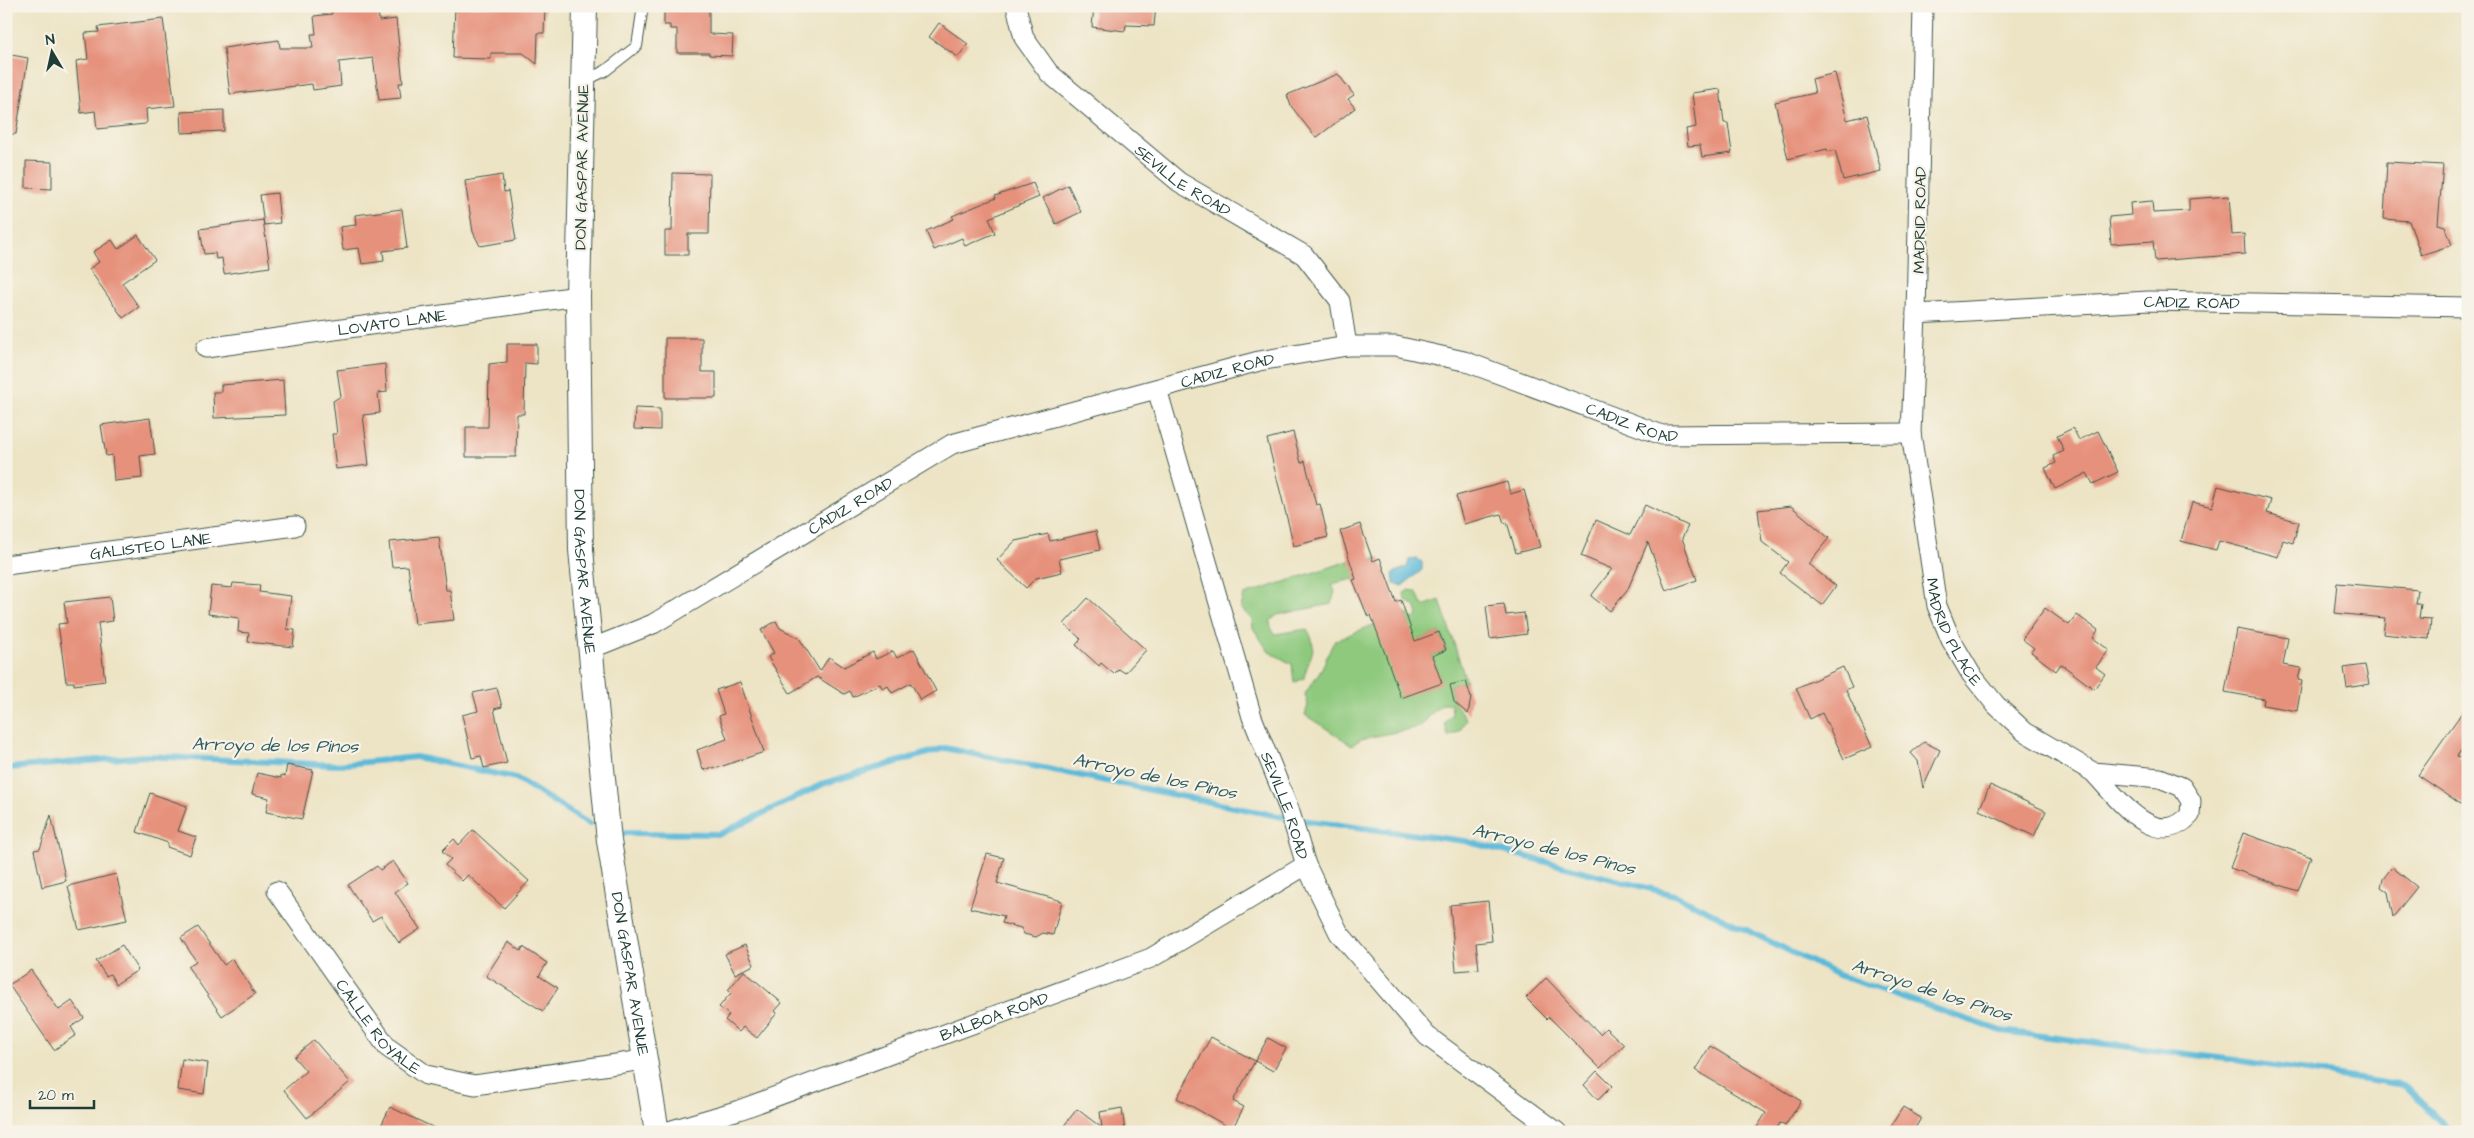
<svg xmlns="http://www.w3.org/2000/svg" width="2474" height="1138" font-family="'Architects Daughter',sans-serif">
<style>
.green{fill:#8ec97e;stroke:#568359}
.water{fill:#5bb9d9;stroke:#3d7b86}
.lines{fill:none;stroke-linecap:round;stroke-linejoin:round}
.stream{stroke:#5bb9d9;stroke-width:6}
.building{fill:#e6917b}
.service-casing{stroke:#3e564a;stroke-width:12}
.minor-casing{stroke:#3e564a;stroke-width:21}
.tertiary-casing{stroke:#3e564a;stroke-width:26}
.service{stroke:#fff;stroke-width:10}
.minor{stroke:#fff;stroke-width:19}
.tertiary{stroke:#fff;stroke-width:24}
.labels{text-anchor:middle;stroke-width:4.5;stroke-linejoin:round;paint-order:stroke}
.street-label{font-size:16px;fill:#1f3d34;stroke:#f7f3e8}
.water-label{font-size:18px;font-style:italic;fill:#2e5c5d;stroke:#f7f3e8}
</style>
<rect width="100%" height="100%" fill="#f7f3e8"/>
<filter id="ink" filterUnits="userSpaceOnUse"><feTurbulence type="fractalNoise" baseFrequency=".02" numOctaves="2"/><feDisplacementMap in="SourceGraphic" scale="10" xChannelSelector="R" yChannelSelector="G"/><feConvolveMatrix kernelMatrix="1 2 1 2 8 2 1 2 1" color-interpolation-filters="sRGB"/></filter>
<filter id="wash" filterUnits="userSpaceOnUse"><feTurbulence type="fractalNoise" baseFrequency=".0096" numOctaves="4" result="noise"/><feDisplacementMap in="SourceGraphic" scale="20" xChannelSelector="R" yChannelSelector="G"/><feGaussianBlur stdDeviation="1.12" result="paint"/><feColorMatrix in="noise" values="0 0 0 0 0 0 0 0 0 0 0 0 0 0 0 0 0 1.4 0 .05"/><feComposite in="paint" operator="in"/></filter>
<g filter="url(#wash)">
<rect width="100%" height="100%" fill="#ede4c5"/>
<g class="green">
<path d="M 1380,558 L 1354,568 L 1358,578 L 1332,584 L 1335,592 L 1331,604 L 1277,615 L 1270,621 L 1271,628 L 1275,634 L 1307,629 C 1320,650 1308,657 1304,678 L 1294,683 L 1292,664 L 1269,652 L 1253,628 L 1252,620 L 1241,608 L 1244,595 L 1355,559 Z"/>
<path d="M 1409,590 L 1416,591 L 1422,604 L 1426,605 L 1440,600 L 1466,681 L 1450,685 L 1454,702 L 1466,719 L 1460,731 L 1448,737 L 1445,723 L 1452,714 L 1451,704 L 1443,704 L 1434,711 L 1420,727 L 1361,739 L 1352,745 L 1305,715 L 1308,705 L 1305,694 L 1322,668 L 1334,641 L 1375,624 L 1422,673 L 1437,668 L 1432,656 L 1446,650 L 1439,632 L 1411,643 L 1411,629 L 1405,612 L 1413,619 L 1418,614 L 1415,606 L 1405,600 L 1404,593 Z"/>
</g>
<path class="water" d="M 1417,559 L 1422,562 L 1422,570 L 1402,586 L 1394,584 L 1393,573 L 1407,567 L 1409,560 Z"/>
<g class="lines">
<g class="stream">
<path d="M 6,771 L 9,768 L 145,756 L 337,765 L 416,757 L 516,778 L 589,824"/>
<path d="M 622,833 L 720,834 L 825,783 L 945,748 L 1293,819 L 1465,841 L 1675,895 L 1838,975 L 2001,1031 L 2235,1060 L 2405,1086 L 2452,1132"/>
</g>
</g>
<g id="blocks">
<g class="building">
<path d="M 331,6 L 378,6 L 379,21 L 396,19 L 403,83 L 399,83 L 401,98 L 379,100 L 373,58 L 339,62 L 341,86 L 313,90 L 312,84 L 230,94 L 224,48 L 279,40 L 280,48 L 313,48 L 311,34 L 316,34 L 314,16 L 332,14 Z"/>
<path d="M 455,6 L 545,6 L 544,33 L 538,33 L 537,64 L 523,53 L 491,53 L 491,59 L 453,58 Z"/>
<path d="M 664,6 L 709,6 L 709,34 L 733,35 L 732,56 L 709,55 L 709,53 L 677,53 L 677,29 L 670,29 L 670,25 L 664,25 Z"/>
<path d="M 1094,6 L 1156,6 L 1154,26 L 1126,25 L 1125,31 L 1092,27 Z"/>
<path d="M 163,19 L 175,106 L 146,109 L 147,122 L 145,124 L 97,129 L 95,111 L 81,113 L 76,61 L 88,59 L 85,33 L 99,32 L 98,27 Z"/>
<path d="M 939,23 L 968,44 L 958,57 L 929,37 Z"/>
<path d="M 6,54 L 28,58 L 16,134 L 6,134 Z"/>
<path d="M 1835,73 L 1847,120 L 1867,115 L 1881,171 L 1843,180 L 1835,150 L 1828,152 L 1827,149 L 1788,159 L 1775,102 L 1815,93 L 1812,79 Z"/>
<path d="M 1338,74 L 1354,95 L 1348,99 L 1355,108 L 1316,138 L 1291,106 L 1287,95 Z"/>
<path d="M 1720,89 L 1724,123 L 1728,123 L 1732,153 L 1702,157 L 1700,145 L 1688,146 L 1686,129 L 1696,127 L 1692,93 Z"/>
<path d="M 224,110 L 224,131 L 182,133 L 181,112 Z"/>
<path d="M 26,161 L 52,162 L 52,189 L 26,188 Z"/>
<path d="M 2387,162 L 2443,165 L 2438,224 L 2445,226 L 2452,245 L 2421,255 L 2409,221 L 2384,219 Z"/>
<path d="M 673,173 L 710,174 L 709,234 L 688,234 L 688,255 L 665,255 L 665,231 L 672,231 Z"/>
<path d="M 502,175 L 504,192 L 508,191 L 516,240 L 480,246 L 473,232 L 465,181 Z"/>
<path d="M 1033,183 L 1039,197 L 989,218 L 995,233 L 965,246 L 962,238 L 934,250 L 926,231 L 954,219 L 952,216 L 996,198 L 995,196 Z"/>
<path d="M 1068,185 L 1081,212 L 1056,224 L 1043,198 Z"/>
<path d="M 277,193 L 280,223 L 264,225 L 260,195 Z"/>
<path d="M 2229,196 L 2232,235 L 2244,234 L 2245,254 L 2155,261 L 2153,241 L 2111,244 L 2109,217 L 2131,215 L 2130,203 L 2152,201 L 2153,213 L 2189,211 L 2189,199 Z"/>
<path d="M 402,209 L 407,248 L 383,251 L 384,261 L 362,264 L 359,248 L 343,250 L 340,227 L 356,225 L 355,215 Z"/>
<path d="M 263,220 L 270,267 L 224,274 L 222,258 L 216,259 L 215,253 L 204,254 L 200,229 Z"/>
<path d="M 138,235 L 155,260 L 122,283 L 139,307 L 123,318 L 89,269 L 99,262 L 93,252 L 112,240 L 118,249 Z"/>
<path d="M 665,338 L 702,338 L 702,372 L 716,372 L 716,398 L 665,398 Z"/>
<path d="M 507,344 L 537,344 L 537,364 L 525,363 L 524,414 L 517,414 L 516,457 L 466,457 L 466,427 L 488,427 L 489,364 L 507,362 Z"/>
<path d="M 385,364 L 387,392 L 378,393 L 380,413 L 363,415 L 369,465 L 336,469 L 332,434 L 337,434 L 333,401 L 341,396 L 337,370 Z"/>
<path d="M 283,380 L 285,415 L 214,418 L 213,392 L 221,392 L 221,385 Z"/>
<path d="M 635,408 L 660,409 L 660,430 L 634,429 Z"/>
<path d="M 150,418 L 155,454 L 140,456 L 142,478 L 114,481 L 112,455 L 106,456 L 101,425 Z"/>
<path d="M 2073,428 L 2079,440 L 2098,431 L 2118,472 L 2093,484 L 2087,473 L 2055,489 L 2045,468 L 2056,463 L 2053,456 L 2064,451 L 2057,436 Z"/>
<path d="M 1293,432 L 1301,463 L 1305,461 L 1316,505 L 1320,504 L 1328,537 L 1294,546 L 1267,439 Z"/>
<path d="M 1507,482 L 1510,494 L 1524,490 L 1540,547 L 1516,553 L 1507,522 L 1504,523 L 1501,514 L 1464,524 L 1456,496 Z"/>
<path d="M 2218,486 L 2271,500 L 2267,513 L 2299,522 L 2293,543 L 2283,540 L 2278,557 L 2219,541 L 2216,550 L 2181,541 L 2192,502 L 2212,507 Z"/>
<path d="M 1645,505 L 1688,526 L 1682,538 L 1697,580 L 1666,591 L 1648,542 L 1627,591 L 1610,611 L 1591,596 L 1612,569 L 1581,556 L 1596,520 L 1630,535 Z"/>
<path d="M 1791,506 L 1829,538 L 1808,564 L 1836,586 L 1822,605 L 1780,573 L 1788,562 L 1762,542 L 1758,510 Z"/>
<path d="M 1360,524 L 1373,561 L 1380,558 L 1396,602 L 1401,600 L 1415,641 L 1439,632 L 1446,650 L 1432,656 L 1442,683 L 1401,698 L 1371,615 L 1368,617 L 1353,580 L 1356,579 L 1340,531 Z"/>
<path d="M 1096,531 L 1100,550 L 1059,559 L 1062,572 L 1036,578 L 1026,588 L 997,560 L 1015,541 L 1048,534 L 1050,541 Z"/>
<path d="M 439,537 L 446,590 L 450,590 L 454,620 L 415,624 L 408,566 L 392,567 L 389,542 Z"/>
<path d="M 233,583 L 260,585 L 259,592 L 291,596 L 287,629 L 295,630 L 293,647 L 248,642 L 249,633 L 238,632 L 239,618 L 208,614 L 211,586 L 232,588 Z"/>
<path d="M 2337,583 L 2418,590 L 2416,604 L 2421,604 L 2419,618 L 2431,619 L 2429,639 L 2383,634 L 2385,618 L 2334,613 Z"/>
<path d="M 110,597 L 113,621 L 98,623 L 105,681 L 74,685 L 74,682 L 66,682 L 58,624 L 67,623 L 64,602 Z"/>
<path d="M 1088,598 L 1146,650 L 1125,673 L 1119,669 L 1114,674 L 1101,663 L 1099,666 L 1076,645 L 1081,639 L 1064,624 Z"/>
<path d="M 1504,604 L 1506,615 L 1524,613 L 1527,634 L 1490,639 L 1486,606 Z"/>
<path d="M 2045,608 L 2069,625 L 2077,615 L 2098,630 L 2093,638 L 2109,650 L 2096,667 L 2105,674 L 2094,689 L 2061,664 L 2056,671 L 2031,652 L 2034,648 L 2022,639 Z"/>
<path d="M 776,621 L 780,628 L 799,638 L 820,671 L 829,657 L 844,667 L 873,652 L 876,659 L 893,651 L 897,658 L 914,649 L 936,691 L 920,700 L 911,683 L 892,693 L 888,686 L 883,689 L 880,684 L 853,697 L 850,691 L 844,694 L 817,677 L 790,693 L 768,657 L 774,653 L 761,630 Z"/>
<path d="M 2236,629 L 2288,638 L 2283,665 L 2301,668 L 2298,680 L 2302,681 L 2297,711 L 2263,705 L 2264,699 L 2225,692 Z"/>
<path d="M 2365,665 L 2369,684 L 2347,688 L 2344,668 Z"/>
<path d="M 1843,667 L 1852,687 L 1846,690 L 1872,747 L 1844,759 L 1822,713 L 1810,719 L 1796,688 Z"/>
<path d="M 1466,681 L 1471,698 L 1468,714 L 1454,702 L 1450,685 Z"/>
<path d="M 740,682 L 764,752 L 714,769 L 714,767 L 703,770 L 697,750 L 727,739 L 719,716 L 724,714 L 716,690 Z"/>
<path d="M 497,688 L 502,707 L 494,709 L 507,763 L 484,768 L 481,756 L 472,758 L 462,715 L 478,711 L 473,693 Z"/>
<path d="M 2468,704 L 2468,741 L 2457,756 L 2468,763 L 2468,809 L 2418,775 Z"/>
<path d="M 1924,742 L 1940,750 L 1923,788 L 1918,761 L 1911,753 Z"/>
<path d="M 287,765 L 313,770 L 302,819 L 266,812 L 269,798 L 252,794 L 257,773 L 281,778 L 281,775 L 285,776 Z"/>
<path d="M 1990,785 L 2046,811 L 2034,836 L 1979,810 Z"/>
<path d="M 150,793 L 187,806 L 178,831 L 196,837 L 190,855 L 167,847 L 168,843 L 137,832 Z"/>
<path d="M 51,815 L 66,881 L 42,887 L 34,850 L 40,849 Z"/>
<path d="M 473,830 L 529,881 L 504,908 L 468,875 L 462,881 L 445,865 L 451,859 L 442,851 L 454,839 L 459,845 Z"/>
<path d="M 2243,833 L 2311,857 L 2298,891 L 2230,868 Z"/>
<path d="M 987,854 L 1004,858 L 997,883 L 1062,901 L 1053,935 L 1043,933 L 1036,937 L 1024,934 L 1021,928 L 1002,923 L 1004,916 L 970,908 Z"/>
<path d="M 393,861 L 408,883 L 395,892 L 420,929 L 399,943 L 381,916 L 372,921 L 348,885 L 377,866 L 380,870 Z"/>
<path d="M 2392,867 L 2417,887 L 2393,917 L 2388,892 L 2381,887 L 2383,879 Z"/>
<path d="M 116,874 L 127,920 L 79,930 L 68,886 Z"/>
<path d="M 1488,901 L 1492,941 L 1476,943 L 1479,969 L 1456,971 L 1450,905 Z"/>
<path d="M 198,927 L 224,965 L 232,959 L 255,994 L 222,1016 L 188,967 L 196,961 L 181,938 Z"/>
<path d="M 508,942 L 521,951 L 523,947 L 547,963 L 539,976 L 558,988 L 543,1011 L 486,976 Z"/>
<path d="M 122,945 L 138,970 L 116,984 L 110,974 L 106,976 L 96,961 Z"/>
<path d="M 745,945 L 754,965 L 735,974 L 725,954 Z"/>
<path d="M 31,970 L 59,1010 L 72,1001 L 84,1018 L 71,1027 L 76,1035 L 54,1050 L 9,985 Z"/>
<path d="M 744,971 L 782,1003 L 775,1011 L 777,1013 L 757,1038 L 743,1027 L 739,1032 L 725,1020 L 729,1015 L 719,1007 L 731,993 L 728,990 Z"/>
<path d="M 1546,978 L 1600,1034 L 1606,1028 L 1624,1045 L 1600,1068 L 1549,1017 L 1547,1019 L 1526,998 Z"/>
<path d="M 1211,1037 L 1255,1061 L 1233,1101 L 1244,1107 L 1232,1129 L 1177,1098 Z"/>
<path d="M 1268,1038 L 1286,1048 L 1273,1071 L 1255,1061 Z"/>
<path d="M 314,1040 L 350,1082 L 307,1118 L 284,1090 L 306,1071 L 294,1057 Z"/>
<path d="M 1710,1046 L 1801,1101 L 1785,1126 L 1780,1123 L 1775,1132 L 1754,1132 L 1766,1113 L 1695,1070 Z"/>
<path d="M 182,1059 L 208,1063 L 204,1094 L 178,1090 Z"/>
<path d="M 1597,1071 L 1612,1086 L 1598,1100 L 1584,1085 Z"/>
<path d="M 390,1107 L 443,1132 L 378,1132 Z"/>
<path d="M 1903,1107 L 1921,1118 L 1913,1132 L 1887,1132 Z"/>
<path d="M 1122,1108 L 1125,1132 L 1059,1132 L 1077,1109 L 1102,1128 L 1100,1112 Z"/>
</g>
</g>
</g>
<g filter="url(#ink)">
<use href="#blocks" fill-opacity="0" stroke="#3e564a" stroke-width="1"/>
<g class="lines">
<defs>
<path id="service" d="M 584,81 L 605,71 L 637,46 L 643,6"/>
<g id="minor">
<path id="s1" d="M 1016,6 L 1024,38 L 1049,73 L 1179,182 L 1304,255 L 1340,301 L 1347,346"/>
<path id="s2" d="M 1923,6 L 1916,314 L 1911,433 L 1937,606 L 1951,640 L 1971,674 L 1996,705 L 2025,732 L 2093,772 L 2160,778 L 2182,787 L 2191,801 L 2190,815 C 2155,853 2117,797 2093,772"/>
<path id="s3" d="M 1916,314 L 2149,301 L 2468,307"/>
<path id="s4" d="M 206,348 L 578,296"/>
<path id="s5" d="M 1157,389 L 1252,717 L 1289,809 L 1306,865 L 1339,933 L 1427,1036 L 1557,1132"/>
<path id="s6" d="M 6,565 L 295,526"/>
<path id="s7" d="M 590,649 L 653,624 L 952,444 L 1259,361 L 1347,346 L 1396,346 L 1464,361 L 1662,435 L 1911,433"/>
<path id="s8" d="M 277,891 L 387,1047 L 426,1075 L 475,1085 L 643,1060"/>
<path id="s9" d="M 665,1132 L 739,1110 L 1151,958 L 1306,865"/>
</g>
<g id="tertiary">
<path id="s10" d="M 585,6 L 578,296 L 581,550 L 609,841 L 657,1132"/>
</g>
</defs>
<use href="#service" class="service-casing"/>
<use href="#minor" class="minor-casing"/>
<use href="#tertiary" class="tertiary-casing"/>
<use href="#service" class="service"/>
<use href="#minor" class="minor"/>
<use href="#tertiary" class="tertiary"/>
</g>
</g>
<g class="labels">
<g class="street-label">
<text transform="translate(581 167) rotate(-89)" y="6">DON GASPAR AVENUE</text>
<text dy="6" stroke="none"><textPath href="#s1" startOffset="248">SEVILLE ROAD</textPath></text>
<text transform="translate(1919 220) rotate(-89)" y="6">MADRID ROAD</text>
<text dy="6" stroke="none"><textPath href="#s3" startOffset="276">CADIZ ROAD</textPath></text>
<text dy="6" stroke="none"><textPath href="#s4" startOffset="188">LOVATO LANE</textPath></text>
<text dy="6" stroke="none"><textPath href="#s7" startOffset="702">CADIZ ROAD</textPath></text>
<text dy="6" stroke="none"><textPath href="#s7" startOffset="1122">CADIZ ROAD</textPath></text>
<text dy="6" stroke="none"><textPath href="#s7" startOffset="298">CADIZ ROAD</textPath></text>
<text dy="6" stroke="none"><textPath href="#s6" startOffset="146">GALISTEO LANE</textPath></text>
<text dy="6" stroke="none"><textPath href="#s10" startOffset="566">DON GASPAR AVENUE</textPath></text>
<text dy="6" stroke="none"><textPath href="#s2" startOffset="632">MADRID PLACE</textPath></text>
<text dy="6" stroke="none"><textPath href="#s5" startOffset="436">SEVILLE ROAD</textPath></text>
<text dy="6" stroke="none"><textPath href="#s10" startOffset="971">DON GASPAR AVENUE</textPath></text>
<text dy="6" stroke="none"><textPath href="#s9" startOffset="349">BALBOA ROAD</textPath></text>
<text dy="6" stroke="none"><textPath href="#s8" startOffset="170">CALLE ROYALE</textPath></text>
</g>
<g class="water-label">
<text transform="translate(275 745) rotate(1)" y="6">Arroyo de los Pinos</text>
<text transform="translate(1155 776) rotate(12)" y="6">Arroyo de los Pinos</text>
<text transform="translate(1554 849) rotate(14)" y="6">Arroyo de los Pinos</text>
<text transform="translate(1932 990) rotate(18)" y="6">Arroyo de los Pinos</text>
</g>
</g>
<rect width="2474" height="1138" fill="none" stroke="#f7f3e8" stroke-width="25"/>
<g transform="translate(52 52) rotate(351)" stroke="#f7f3e8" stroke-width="4" paint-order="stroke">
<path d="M0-4L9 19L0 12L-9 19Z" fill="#1f3d34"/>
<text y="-8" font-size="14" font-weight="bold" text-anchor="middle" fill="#1f3d34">N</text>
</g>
<path d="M30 1100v8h64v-8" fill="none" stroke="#1f3d34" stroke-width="2.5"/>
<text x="38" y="1100" font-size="15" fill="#1f3d34" stroke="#f7f3e8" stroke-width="4" paint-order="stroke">20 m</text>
</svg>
